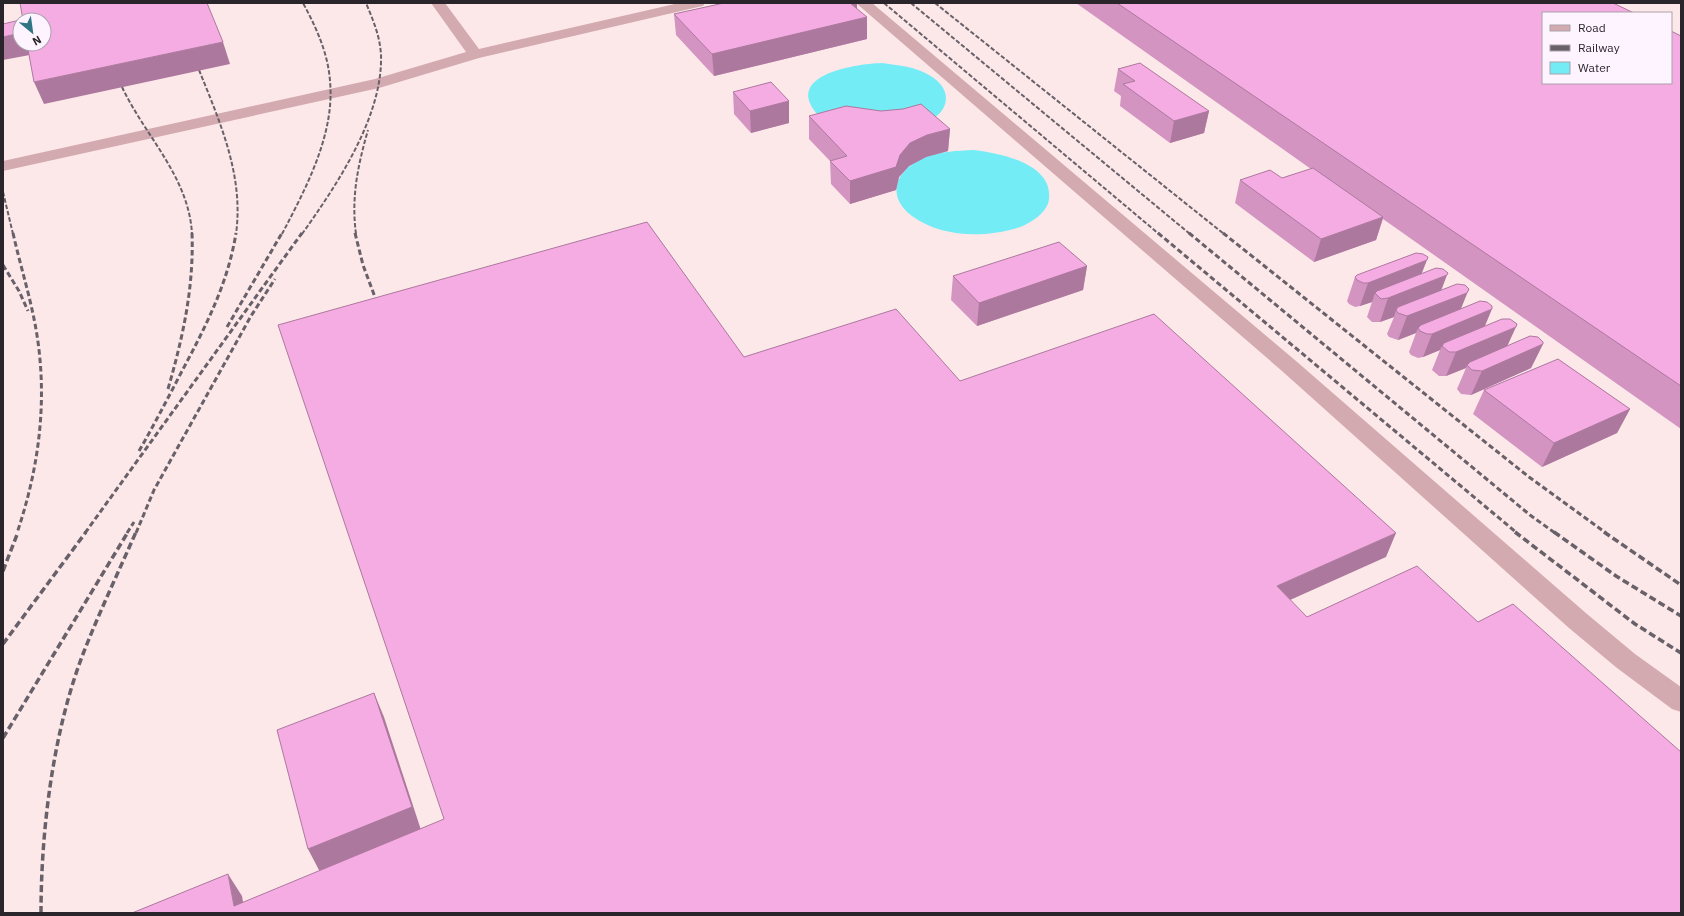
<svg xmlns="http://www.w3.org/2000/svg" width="1684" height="916" font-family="'IBM Plex Sans',sans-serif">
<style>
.industrial{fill:#fde8e9;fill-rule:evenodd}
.water{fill:#73ecf6}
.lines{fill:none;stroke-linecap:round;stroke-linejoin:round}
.minor{fill:#d3aaaf;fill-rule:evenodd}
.rail-far2{stroke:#686169;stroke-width:2;stroke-dasharray:4.5 2;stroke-linecap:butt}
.rail-far1{stroke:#686169;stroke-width:3;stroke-dasharray:5.5 3;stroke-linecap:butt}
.rail{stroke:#686169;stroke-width:3.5;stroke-dasharray:7 3.5;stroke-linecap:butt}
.wall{fill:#d394c2}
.shaded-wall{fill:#ac789e}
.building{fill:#f5ace2;stroke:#ac789e}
</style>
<rect width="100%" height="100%" fill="#fef4ff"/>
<path class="industrial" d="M 3,3 L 1681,3 L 1681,913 L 3,913 ZM 1543,13 L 1671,13 L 1671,83 L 1543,83 ZM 20,20 L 44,20 L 44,44 L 20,44 Z"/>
<g class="water">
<path d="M 882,63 C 896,65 910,66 923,72 C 955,86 953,113 921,125 C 915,127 904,125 897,124 C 872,122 846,120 821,118 C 779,76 853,64 882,63 Z"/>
<path d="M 973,150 C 999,153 1053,163 1049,199 C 1048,212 1031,223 1020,227 C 986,238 942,238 912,216 C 884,195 897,168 926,157 C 941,151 957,151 973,150 Z"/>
</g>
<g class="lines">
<g class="minor">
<path d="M 431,3 L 445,3 L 479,49 L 679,3 L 705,3 L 703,6 L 698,7 L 479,58 L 379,88 L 3,171 L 3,161 L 375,79 L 466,52 Z"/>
<path d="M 856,3 L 872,3 L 1296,361 L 1587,614 L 1635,654 L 1681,687 L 1681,712 L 1672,709 L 1617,668 L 1569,628 L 1282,371 Z"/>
</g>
<g class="rail-far2">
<path d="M 884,3 L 1159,234"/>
<path d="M 911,3 L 1190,234"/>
<path d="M 935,3 L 1224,234"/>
<path d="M 199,70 C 220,122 244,176 236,234"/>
<path d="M 122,87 C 145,136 189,177 192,234"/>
<path d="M 3,192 L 13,234"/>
<path d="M 282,234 C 306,188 335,134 330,81 C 328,53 316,27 303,3"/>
<path d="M 302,234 C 336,186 383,117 381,55 C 380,36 373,20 366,3"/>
<path d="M 356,234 C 351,197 358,165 368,130"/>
</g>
<g class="rail-far1">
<path d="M 13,233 C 21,269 33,305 38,342 C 47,407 38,471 17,533"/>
<path d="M 355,233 L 363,265 L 379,308"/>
<path d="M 1158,233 L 1517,533"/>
<path d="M 1189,233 L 1530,515 L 1555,533"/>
<path d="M 1223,233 L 1529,477 L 1606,533"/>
<path d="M 3,265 L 19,291 L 28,311"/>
<path d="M 227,327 L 282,233"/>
<path d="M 168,389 C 183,337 194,287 192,233"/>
<path d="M 139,451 C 154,425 168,398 182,371 C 206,326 228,283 236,233"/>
<path d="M 85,533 L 302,233"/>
<path d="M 127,533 L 134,522"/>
<path d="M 136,533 L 154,490 L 251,316 L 275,279"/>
</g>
<g class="rail">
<path d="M 1515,532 L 1635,624 L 1681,653"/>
<path d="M 1554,532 L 1616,576 L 1681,616"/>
<path d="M 1604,532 L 1681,585"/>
<path d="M 3,571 L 18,532"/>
<path d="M 3,644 L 86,532"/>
<path d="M 3,738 L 128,532"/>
<path d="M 41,913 C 41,830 53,732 83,654 C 99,613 118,573 136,532"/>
</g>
</g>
<g class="wall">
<path d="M 724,3 L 857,3 L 857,9 L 867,39 L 714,76 L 676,35 L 674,14 Z"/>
<path d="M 1076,3 L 1613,3 L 1681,36 L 1681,429 L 1383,219 L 1376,240 L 1314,262 L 1235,203 L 1240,180 L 1282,178 L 1311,169 Z"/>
<path d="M 1118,69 L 1209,111 L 1204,133 L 1170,143 L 1120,106 L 1121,96 L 1114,91 Z"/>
<path d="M 733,92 L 789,101 L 789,123 L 751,133 L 734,114 Z"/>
<path d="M 809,116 L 950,129 L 948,151 L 926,157 L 909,166 L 899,177 L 896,190 L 850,204 L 831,184 L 830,161 L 809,139 Z"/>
<path d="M 1087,266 L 1083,290 L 977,326 L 951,300 L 953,276 Z"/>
<path d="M 1422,273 L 1461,309 L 1485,327 L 1507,346 L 1543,344 L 1531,368 L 1471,395 L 1461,394 L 1457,389 L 1466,368 L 1446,376 L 1439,376 L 1432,370 L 1440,350 L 1423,357 L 1418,358 L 1411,355 L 1409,352 L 1416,333 L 1398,340 L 1389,337 L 1387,334 L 1394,317 L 1380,322 L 1372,322 L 1367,317 L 1372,302 L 1360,306 L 1355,307 L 1349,304 L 1347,301 L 1355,277 Z"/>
<path d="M 1484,390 L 1630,409 L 1617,433 L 1542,467 L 1473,414 Z"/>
</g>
<g class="shaded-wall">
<path d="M 842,3 L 857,3 L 857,14 Z"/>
<path d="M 867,17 L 867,39 L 714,76 L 712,54 Z"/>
<path d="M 20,33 L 20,44 L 31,44 L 35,54 L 3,60 L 3,37 Z"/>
<path d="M 223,42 L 230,64 L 44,104 L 34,82 Z"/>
<path d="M 789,101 L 789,123 L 751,133 L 750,111 Z"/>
<path d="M 1209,111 L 1204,133 L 1170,143 L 1174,121 Z"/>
<path d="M 950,129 L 948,151 L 926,157 L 909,166 L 899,177 L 896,190 L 850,204 L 850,181 L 900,155 L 910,143 L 927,135 Z"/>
<path d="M 1383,217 L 1376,240 L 1314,262 L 1321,239 Z"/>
<path d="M 1427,260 L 1418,283 L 1375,293 L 1372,302 L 1360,306 L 1368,283 Z"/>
<path d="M 1087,266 L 1083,290 L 977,326 L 979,303 Z"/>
<path d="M 1447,275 L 1438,299 L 1396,310 L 1394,317 L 1380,322 L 1388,298 Z"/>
<path d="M 1469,289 L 1458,316 L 1420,332 L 1418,328 L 1416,333 L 1398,340 L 1407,316 Z"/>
<path d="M 1492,309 L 1482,333 L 1442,346 L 1440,350 L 1423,357 L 1432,334 Z"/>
<path d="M 1516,327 L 1505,351 L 1467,365 L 1466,368 L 1446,376 L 1456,352 Z"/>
<path d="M 1543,344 L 1531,368 L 1471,395 L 1482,371 Z"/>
<path d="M 1630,409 L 1617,433 L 1542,467 L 1554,443 Z"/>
<path d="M 1396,533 L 1386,557 L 1268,610 L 1277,586 Z"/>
<path d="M 374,693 L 384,717 L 421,830 L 320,872 L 308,849 Z"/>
<path d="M 228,874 L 242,896 L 245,913 L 234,906 Z"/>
</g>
<g class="building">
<path d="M 20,3 L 207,3 L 223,42 L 34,82 L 27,44 L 44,44 L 44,20 L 22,20 L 23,20 Z"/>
<path d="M 724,3 L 850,3 L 867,17 L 712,54 L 674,14 Z"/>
<path d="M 1117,3 L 1613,3 L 1634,13 L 1543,13 L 1543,83 L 1671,83 L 1671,31 L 1681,36 L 1681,386 Z"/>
<path d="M 20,20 L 20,33 L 3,37 L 3,24 Z"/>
<path d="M 1140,63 L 1209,111 L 1174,121 L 1123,84 L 1135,81 L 1118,69 Z"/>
<path d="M 771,82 L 789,101 L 750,111 L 733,92 Z"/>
<path d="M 921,104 L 950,129 L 927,135 L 910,143 L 900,155 L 896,167 L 850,181 L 830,161 L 847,156 L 809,116 L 846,106 L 881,111 L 903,109 Z"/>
<path d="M 1313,168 L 1383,217 L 1321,239 L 1240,180 L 1270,170 L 1282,178 Z"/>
<path d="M 647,222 L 744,357 L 896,309 L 960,381 L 1154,314 L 1396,533 L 1277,586 L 1307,617 L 1417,566 L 1478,622 L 1513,604 L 1681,752 L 1681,913 L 132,913 L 228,874 L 234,906 L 444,819 L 278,325 Z"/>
<path d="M 1059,242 L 1087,266 L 979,303 L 953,276 Z"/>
<path d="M 1416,253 L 1423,254 L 1428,257 L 1427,260 L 1368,283 L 1363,283 L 1357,280 L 1355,277 L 1357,275 Z"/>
<path d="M 1436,268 L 1443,269 L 1448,273 L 1447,275 L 1388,298 L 1381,299 L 1375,293 L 1377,291 Z"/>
<path d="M 1457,284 L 1465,285 L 1469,289 L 1467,293 L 1407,316 L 1398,313 L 1396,310 L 1398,307 Z"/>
<path d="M 1480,301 L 1487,302 L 1492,306 L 1492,309 L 1432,334 L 1427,334 L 1420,331 L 1418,328 L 1421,325 Z"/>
<path d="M 1502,319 L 1510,319 L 1517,324 L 1516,327 L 1456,352 L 1449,352 L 1442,346 L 1444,343 Z"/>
<path d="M 1530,336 L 1538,337 L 1543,342 L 1543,344 L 1482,371 L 1472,370 L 1467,365 L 1470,362 Z"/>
<path d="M 1558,359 L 1630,409 L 1554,443 L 1484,390 Z"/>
<path d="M 374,693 L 412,807 L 308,849 L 277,730 Z"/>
</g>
<rect width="1684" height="916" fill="none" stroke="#2a242b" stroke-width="8"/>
<rect x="1542" y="12" width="130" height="72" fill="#fef4ff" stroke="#a9a1aa"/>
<rect x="1550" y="25" width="20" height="6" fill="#d3aaaf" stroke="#a9a1aa"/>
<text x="1578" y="32" font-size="12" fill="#2a242b">Road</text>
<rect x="1550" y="45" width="20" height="6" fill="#686169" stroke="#a9a1aa"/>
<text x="1578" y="52" font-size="12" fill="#2a242b">Railway</text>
<rect x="1550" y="62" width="20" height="12" fill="#73ecf6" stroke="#a9a1aa"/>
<text x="1578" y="72" font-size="12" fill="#2a242b">Water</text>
<g transform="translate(32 32) rotate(151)"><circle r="19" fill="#fef4ff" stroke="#a9a1aa"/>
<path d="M0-3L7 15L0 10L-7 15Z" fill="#307584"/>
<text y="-6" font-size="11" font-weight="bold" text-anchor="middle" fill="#2a242b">N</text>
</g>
</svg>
